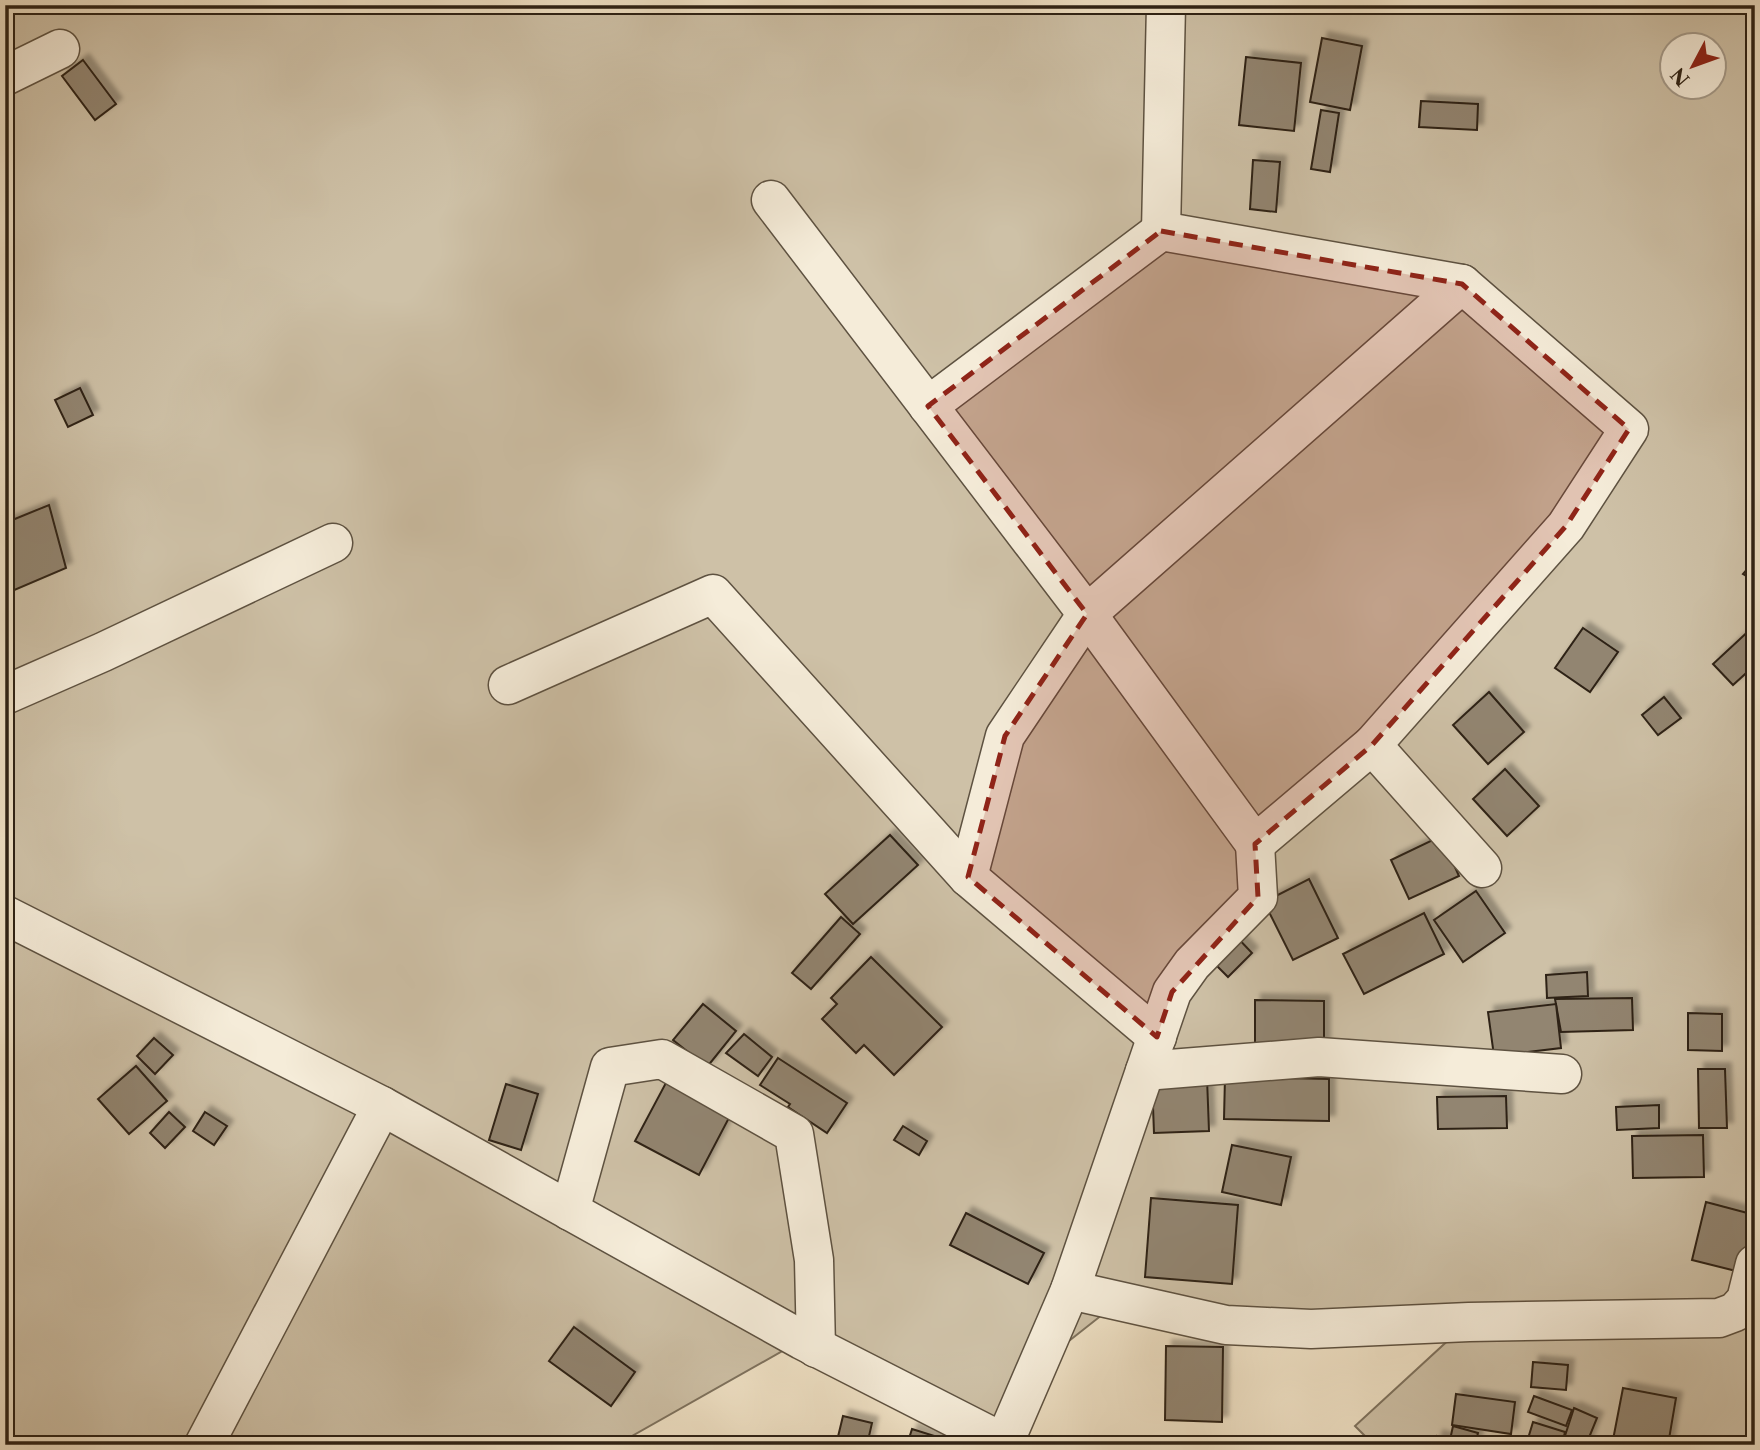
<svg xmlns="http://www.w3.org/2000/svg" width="1760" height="1450" font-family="'Libre Caslon Text',serif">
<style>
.green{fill:#cec1a7;stroke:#7e725e;stroke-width:2;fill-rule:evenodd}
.building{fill:#928571;stroke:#2e2215;stroke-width:2;filter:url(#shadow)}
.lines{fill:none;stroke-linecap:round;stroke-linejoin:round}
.street-casing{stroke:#5e5241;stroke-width:41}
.street{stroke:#f5ecd9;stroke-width:38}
.marked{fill:#8f2418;fill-opacity:0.2;stroke:#8f2418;stroke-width:5;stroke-dasharray:14 9;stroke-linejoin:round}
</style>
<defs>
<filter id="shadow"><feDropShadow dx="6" dy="-6" stdDeviation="2" flood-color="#0004"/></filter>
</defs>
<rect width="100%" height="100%" fill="#efe1c5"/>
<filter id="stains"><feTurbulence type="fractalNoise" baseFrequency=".00286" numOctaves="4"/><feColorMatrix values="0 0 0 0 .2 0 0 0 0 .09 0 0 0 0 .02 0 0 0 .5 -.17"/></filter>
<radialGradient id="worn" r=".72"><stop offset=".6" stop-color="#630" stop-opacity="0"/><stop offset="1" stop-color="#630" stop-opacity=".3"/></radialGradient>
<path class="green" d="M 5,5 L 1755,5 L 1755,1445 L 1374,1445 L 1355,1426 L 1467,1323 L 1311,1329 L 1131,1292 L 1022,1378 L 1004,1443 L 802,1340 L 616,1445 L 5,1445 ZM 1672,46 L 1714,46 L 1714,88 L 1672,88 Z"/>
<g class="building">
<path d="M 1322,38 L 1362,46 L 1350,110 L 1310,102 Z"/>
<path d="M 1246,57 L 1301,63 L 1294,131 L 1239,125 Z"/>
<path d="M 83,60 L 116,104 L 95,120 L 62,76 Z"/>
<path d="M 1421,101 L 1478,104 L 1477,130 L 1419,127 Z"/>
<path d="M 1321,110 L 1339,113 L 1330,172 L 1311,169 Z"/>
<path d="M 1253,160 L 1280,162 L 1276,212 L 1250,209 Z"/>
<path d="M 80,388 L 93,415 L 68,427 L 55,400 Z"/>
<path d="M 49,505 L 66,568 L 5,594 L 5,523 Z"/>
<path d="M 1755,560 L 1755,581 L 1743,574 Z"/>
<path d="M 1754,626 L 1755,665 L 1733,685 L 1713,664 Z"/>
<path d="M 1583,628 L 1618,652 L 1590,692 L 1555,668 Z"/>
<path d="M 1489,692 L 1524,732 L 1488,764 L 1453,725 Z"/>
<path d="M 1664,697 L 1681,718 L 1658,735 L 1642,715 Z"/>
<path d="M 1505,769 L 1539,806 L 1507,836 L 1473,799 Z"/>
<path d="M 890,835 L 918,865 L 853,924 L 825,894 Z"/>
<path d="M 1441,836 L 1459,876 L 1409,899 L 1391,860 Z"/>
<path d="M 1309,879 L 1338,938 L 1293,960 L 1264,902 Z"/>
<path d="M 1476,891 L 1505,933 L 1463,962 L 1434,920 Z"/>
<path d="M 1424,913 L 1444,954 L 1364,994 L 1343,954 Z"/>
<path d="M 841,917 L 860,934 L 811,989 L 792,973 Z"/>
<path d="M 1234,934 L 1252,953 L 1228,977 L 1209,958 Z"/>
<path d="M 871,957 L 942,1027 L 894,1075 L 864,1045 L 856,1053 L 822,1019 L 837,1004 L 831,998 Z"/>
<path d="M 1587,972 L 1588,996 L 1547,998 L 1546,975 Z"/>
<path d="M 1632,998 L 1633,1030 L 1561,1032 L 1555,999 Z"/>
<path d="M 1255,1000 L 1324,1001 L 1324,1048 L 1255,1048 Z"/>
<path d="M 703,1004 L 736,1031 L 707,1067 L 673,1040 Z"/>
<path d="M 1556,1004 L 1561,1048 L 1494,1056 L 1488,1012 Z"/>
<path d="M 1688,1013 L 1722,1014 L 1722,1051 L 1688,1050 Z"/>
<path d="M 744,1034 L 772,1057 L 758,1076 L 726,1053 Z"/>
<path d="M 154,1038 L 173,1055 L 155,1074 L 137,1056 Z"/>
<path d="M 778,1058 L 847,1103 L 827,1133 L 788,1107 L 790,1104 L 760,1085 Z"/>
<path d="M 136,1066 L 167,1101 L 129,1134 L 98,1099 Z"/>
<path d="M 1698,1069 L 1725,1069 L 1727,1128 L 1699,1128 Z"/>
<path d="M 1225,1077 L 1329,1079 L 1329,1121 L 1224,1119 Z"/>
<path d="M 1207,1078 L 1209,1131 L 1154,1133 L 1152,1080 Z"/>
<path d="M 668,1079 L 731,1114 L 699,1175 L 635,1141 Z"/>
<path d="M 506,1084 L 538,1094 L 521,1150 L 489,1140 Z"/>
<path d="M 1506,1096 L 1507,1128 L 1438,1129 L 1437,1097 Z"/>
<path d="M 1659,1105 L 1659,1128 L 1617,1130 L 1616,1107 Z"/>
<path d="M 169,1112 L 185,1127 L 165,1148 L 150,1133 Z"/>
<path d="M 205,1112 L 227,1126 L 214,1145 L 193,1131 Z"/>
<path d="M 903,1126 L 927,1141 L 919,1155 L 894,1140 Z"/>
<path d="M 1703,1135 L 1704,1177 L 1633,1178 L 1632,1136 Z"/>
<path d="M 1232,1145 L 1291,1157 L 1281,1205 L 1222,1192 Z"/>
<path d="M 1151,1198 L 1238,1205 L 1232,1284 L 1145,1277 Z"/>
<path d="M 1706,1202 L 1755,1215 L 1740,1272 L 1692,1260 Z"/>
<path d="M 966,1213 L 1044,1253 L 1028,1284 L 950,1245 Z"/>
<path d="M 574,1327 L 635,1372 L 611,1406 L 549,1361 Z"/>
<path d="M 1166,1346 L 1223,1347 L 1222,1422 L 1165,1420 Z"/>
<path d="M 1533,1362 L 1568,1365 L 1566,1390 L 1531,1387 Z"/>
<path d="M 1623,1388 L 1676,1398 L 1668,1445 L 1612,1445 Z"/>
<path d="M 1456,1394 L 1515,1402 L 1511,1434 L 1452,1425 Z"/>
<path d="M 1534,1396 L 1572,1410 L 1566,1426 L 1528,1412 Z"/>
<path d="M 1574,1408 L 1597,1418 L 1586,1445 L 1562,1445 Z"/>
<path d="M 843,1416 L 872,1423 L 867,1445 L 836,1445 Z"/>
<path d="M 1533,1422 L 1565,1432 L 1562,1445 L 1535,1445 L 1527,1442 Z"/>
<path d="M 1453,1426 L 1478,1433 L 1475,1445 L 1435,1445 L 1437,1436 L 1450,1440 Z"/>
<path d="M 912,1429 L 957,1443 L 956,1445 L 907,1445 Z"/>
</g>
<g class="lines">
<defs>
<g id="street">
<path d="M 5,76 L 60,49"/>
<path d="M 771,200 L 1087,614 L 1255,844 L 1372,745 L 1482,868"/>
<path d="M 1161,231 L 1166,5"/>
<path d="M 928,406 L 1161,231 L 1462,284 L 1629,429 L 1566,526 L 1372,745"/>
<path d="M 508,685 L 713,594 L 968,877 L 1157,1037"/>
<path d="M 5,695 L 103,652 L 333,543"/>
<path d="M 968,877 L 1005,736 L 1087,614 L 1462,284"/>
<path d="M 5,915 L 382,1106 L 802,1340 L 1004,1443 L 1003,1445"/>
<path d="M 1145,1071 L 1319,1057 L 1562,1074"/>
<path d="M 570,1211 L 610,1067 L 662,1059 L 794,1134 L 814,1260 L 816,1348"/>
<path d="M 1070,1290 L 1226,1325 L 1311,1329 L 1469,1322 L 1719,1318 L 1735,1312 L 1746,1300 L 1755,1264"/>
<path d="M 1004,1443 L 1070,1290 L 1172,992 L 1192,964 L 1258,897 L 1255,844"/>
<path d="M 204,1445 L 382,1106"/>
</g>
</defs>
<use href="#street" class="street-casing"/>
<use href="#street" class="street"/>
</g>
<path class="marked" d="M 1161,231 L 1462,284 L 1629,429 L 1566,526 L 1372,745 L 1255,844 L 1258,897 L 1172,992 L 1157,1037 L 968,877 L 1005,736 L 1087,614 L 928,406 Z"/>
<rect width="1760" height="1450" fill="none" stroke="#efe1c5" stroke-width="28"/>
<rect x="7" y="7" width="1746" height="1436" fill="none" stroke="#2e2215" stroke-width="3.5"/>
<rect x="14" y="14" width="1732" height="1422" fill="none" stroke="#2e2215" stroke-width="2"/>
<g transform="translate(1693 66) rotate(229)"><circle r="33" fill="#f5ecd9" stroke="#a59b8b" stroke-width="2"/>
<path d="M0-5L12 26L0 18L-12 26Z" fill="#8f2418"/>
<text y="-10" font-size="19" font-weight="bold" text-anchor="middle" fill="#2e2215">N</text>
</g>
<rect width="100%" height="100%" filter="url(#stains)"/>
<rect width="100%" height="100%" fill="url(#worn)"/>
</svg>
